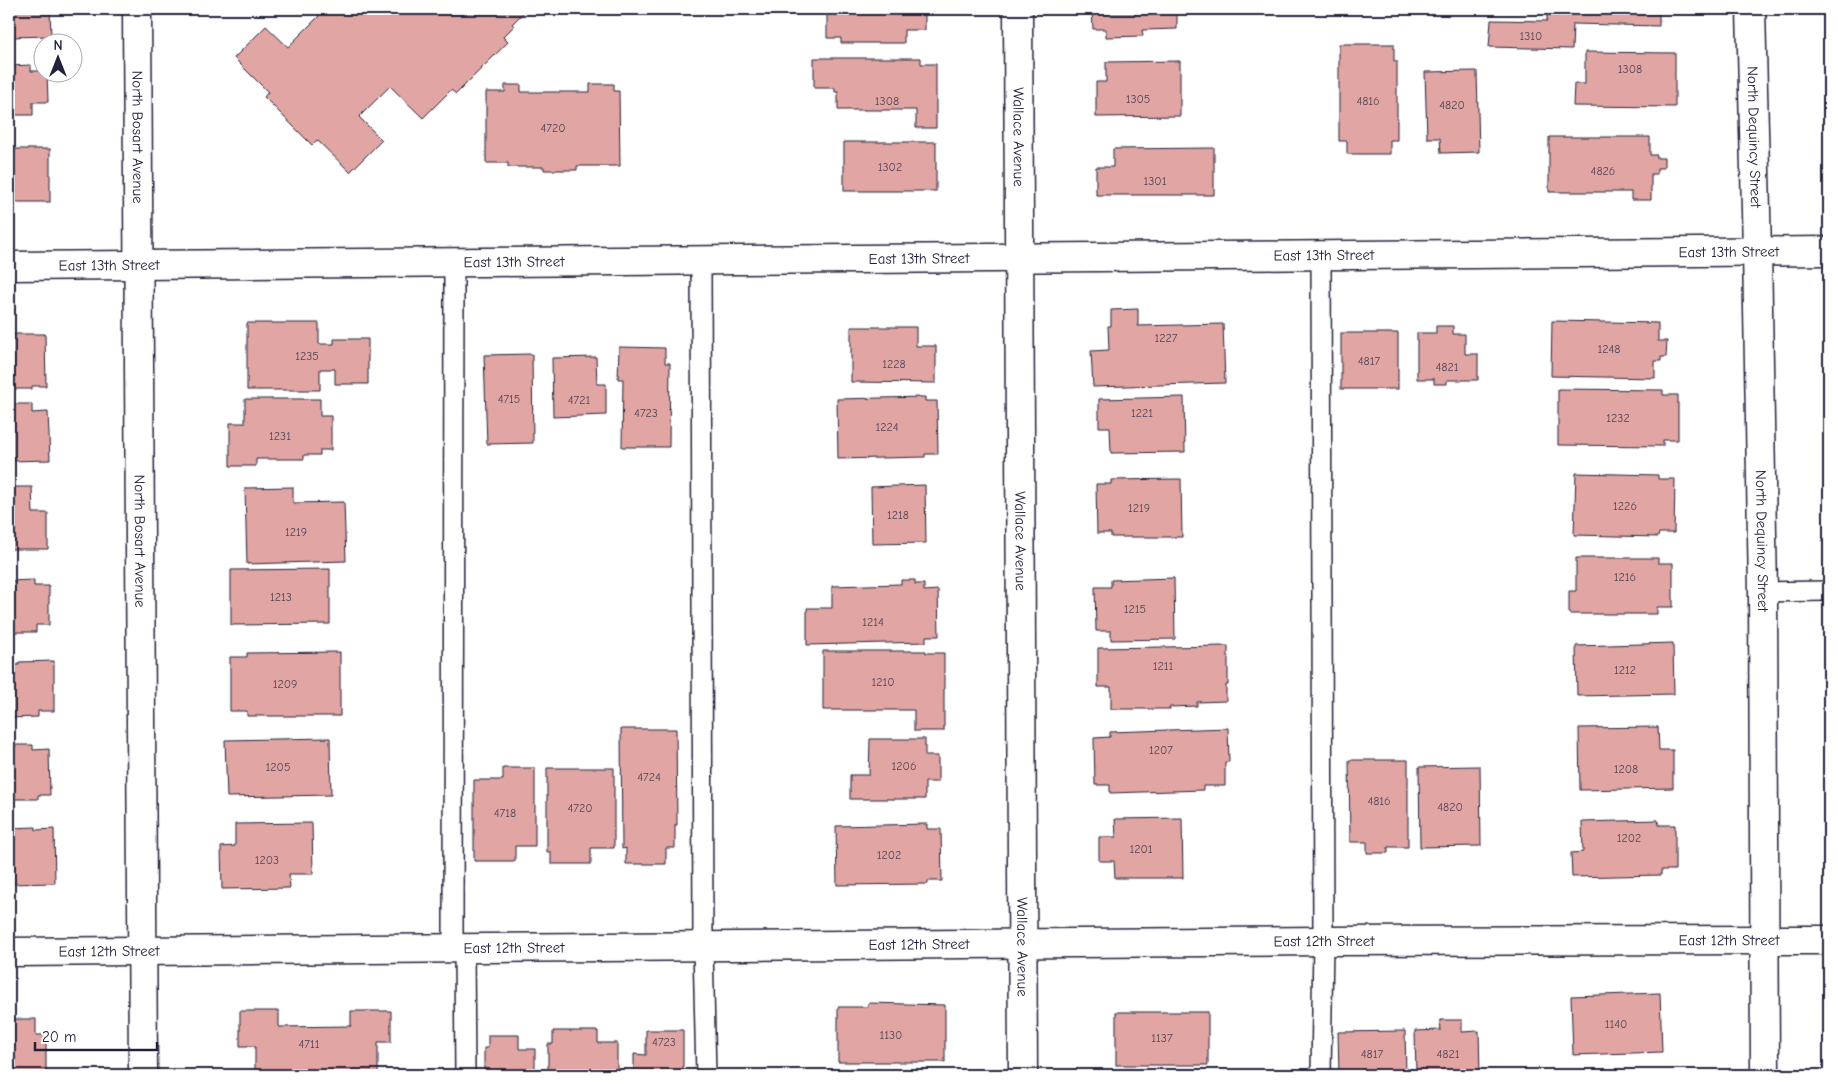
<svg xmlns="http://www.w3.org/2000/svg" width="1838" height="1084" font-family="'Comic Neue',sans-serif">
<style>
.building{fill:#e1a6a3;stroke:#22223b}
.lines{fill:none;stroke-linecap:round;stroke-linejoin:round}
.lane-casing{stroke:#22223b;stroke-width:22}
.street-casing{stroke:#22223b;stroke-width:31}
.secondary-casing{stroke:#22223b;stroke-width:31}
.lane{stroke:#fff;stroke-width:19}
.street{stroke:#fff;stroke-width:28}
.secondary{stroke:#fff;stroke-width:28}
.labels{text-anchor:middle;stroke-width:4.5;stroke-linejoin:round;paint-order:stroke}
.number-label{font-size:12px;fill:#524355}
.street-label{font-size:15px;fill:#22223b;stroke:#fff}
</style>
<rect width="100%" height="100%" fill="#fff"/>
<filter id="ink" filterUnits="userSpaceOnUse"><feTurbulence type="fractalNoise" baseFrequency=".02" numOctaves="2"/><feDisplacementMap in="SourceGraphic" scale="10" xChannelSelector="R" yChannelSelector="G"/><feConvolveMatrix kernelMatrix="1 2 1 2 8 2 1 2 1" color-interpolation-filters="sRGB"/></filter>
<g filter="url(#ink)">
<g class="building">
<path d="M 9,9 L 50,9 L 51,36 L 9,37 Z"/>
<path d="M 311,9 L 527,9 L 512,24 L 514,26 L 503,37 L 508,42 L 456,94 L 451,90 L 423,118 L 390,86 L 359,117 L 382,140 L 350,172 L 317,140 L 312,145 L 264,97 L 268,92 L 234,58 L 266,26 L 288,47 L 319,16 Z"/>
<path d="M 827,9 L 925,9 L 925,30 L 904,30 L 904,43 L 841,43 L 841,38 L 827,38 Z"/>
<path d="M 1092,9 L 1177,9 L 1177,29 L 1142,30 L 1143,36 L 1106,37 L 1106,29 L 1093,29 Z"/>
<path d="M 1547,9 L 1673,9 L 1659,9 L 1659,26 L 1573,24 L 1572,49 L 1489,47 L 1491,20 L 1547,21 Z"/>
<path d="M 1339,44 L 1394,44 L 1394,61 L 1397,61 L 1397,140 L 1390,140 L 1390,154 L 1347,154 L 1347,141 L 1339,141 Z"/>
<path d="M 1585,52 L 1675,53 L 1675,107 L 1573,106 L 1574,84 L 1585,84 Z"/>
<path d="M 814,58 L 921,58 L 921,64 L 936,64 L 936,128 L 916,128 L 916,110 L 838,110 L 838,92 L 835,92 L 835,88 L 814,88 Z"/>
<path d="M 1180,61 L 1180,116 L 1096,117 L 1096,82 L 1106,82 L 1106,62 Z"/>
<path d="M 31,65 L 31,71 L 42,71 L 42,72 L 47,72 L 48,102 L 33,102 L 33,115 L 9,115 L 9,66 Z"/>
<path d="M 1477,71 L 1479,152 L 1441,153 L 1440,138 L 1427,138 L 1425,72 Z"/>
<path d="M 590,84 L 614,84 L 614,91 L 619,91 L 620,166 L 577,166 L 577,170 L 544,170 L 544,167 L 508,167 L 508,163 L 486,163 L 486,92 L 505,92 L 505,85 L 521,85 L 521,92 L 590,92 Z"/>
<path d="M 1549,137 L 1650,137 L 1650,155 L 1657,155 L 1657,158 L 1664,158 L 1664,168 L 1657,168 L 1657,174 L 1651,174 L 1651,200 L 1631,200 L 1631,192 L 1549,192 Z"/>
<rect x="844" y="142" width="92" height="49"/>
<path d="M 1214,148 L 1214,195 L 1096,195 L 1096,167 L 1113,167 L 1113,149 Z"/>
<rect x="9" y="149" width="41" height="53"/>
<path d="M 1138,309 L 1138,326 L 1223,324 L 1225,383 L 1093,387 L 1091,351 L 1109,350 L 1108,326 L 1111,326 L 1111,310 Z"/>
<path d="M 1552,321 L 1658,323 L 1658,341 L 1667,341 L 1666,357 L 1661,357 L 1661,361 L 1655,361 L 1655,378 L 1551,376 Z"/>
<path d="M 247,323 L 319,323 L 319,344 L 334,344 L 334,339 L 368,339 L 368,384 L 335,384 L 335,369 L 320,369 L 320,390 L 247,390 Z"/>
<path d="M 1436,326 L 1453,326 L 1453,334 L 1465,334 L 1465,354 L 1478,354 L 1478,380 L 1447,380 L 1447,384 L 1434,384 L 1434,379 L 1417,379 L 1417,333 L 1436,333 Z"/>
<path d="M 851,327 L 916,327 L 916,346 L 936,346 L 936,383 L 851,382 Z"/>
<rect x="1341" y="333" width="57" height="56"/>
<path d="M 9,334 L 45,334 L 46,386 L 32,386 L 32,389 L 9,389 Z"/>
<path d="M 619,347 L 665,348 L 665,363 L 670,363 L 669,447 L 622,447 L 623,379 L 618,379 Z"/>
<path d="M 532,354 L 533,443 L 487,444 L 484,355 Z"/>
<path d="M 596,357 L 597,384 L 606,384 L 606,415 L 553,417 L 552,358 Z"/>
<path d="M 1558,389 L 1663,390 L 1663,395 L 1678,395 L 1678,440 L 1663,440 L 1663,446 L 1558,445 Z"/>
<path d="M 925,397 L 925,401 L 937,401 L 938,454 L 925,454 L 925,457 L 838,459 L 837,399 Z"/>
<path d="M 1184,397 L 1185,452 L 1111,453 L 1110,427 L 1099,427 L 1099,399 Z"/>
<path d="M 245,399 L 320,399 L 320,416 L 331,416 L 331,450 L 320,450 L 320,455 L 304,455 L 304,459 L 256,459 L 256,466 L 230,466 L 230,423 L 245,423 Z"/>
<path d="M 9,404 L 32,404 L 32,413 L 48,412 L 50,460 L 9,461 Z"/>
<path d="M 1576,473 L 1658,475 L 1658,479 L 1675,479 L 1674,533 L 1659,533 L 1658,537 L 1574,535 Z"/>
<path d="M 1181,479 L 1182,537 L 1111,537 L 1111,533 L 1097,533 L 1096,484 L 1111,484 L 1111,480 Z"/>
<path d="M 925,485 L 926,543 L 872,544 L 871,487 Z"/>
<path d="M 9,487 L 32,487 L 33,513 L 48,513 L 48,549 L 9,549 Z"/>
<path d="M 293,487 L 293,503 L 344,502 L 346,561 L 247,564 L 245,488 Z"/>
<path d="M 1576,558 L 1658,558 L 1658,563 L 1673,563 L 1673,607 L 1657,607 L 1657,614 L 1569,614 L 1569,591 L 1576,591 Z"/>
<path d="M 330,569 L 330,624 L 231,625 L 231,570 Z"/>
<path d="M 1174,578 L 1175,639 L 1111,640 L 1111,631 L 1096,631 L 1095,587 L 1111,587 L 1111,580 Z"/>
<path d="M 34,580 L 34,586 L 49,586 L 49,625 L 36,625 L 36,632 L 9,632 L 9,581 Z"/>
<path d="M 901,580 L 915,580 L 915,584 L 924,584 L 924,591 L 938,590 L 939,636 L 926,636 L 926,642 L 807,645 L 807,608 L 832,608 L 832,586 L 901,584 Z"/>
<path d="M 1673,643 L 1674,694 L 1577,696 L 1576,646 Z"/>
<path d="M 1228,646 L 1228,685 L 1226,685 L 1226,701 L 1197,702 L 1197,706 L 1170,707 L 1170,709 L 1111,709 L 1111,687 L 1098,687 L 1098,648 Z"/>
<path d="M 823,651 L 926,651 L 926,653 L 944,653 L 944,731 L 914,731 L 914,710 L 823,710 Z"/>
<path d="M 340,652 L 340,716 L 247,716 L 247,711 L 230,711 L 230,657 L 247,657 L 247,653 Z"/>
<path d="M 54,661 L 54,711 L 38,711 L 38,717 L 9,718 L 9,665 L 19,665 L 19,662 Z"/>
<path d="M 1658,727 L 1659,750 L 1673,750 L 1673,788 L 1580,790 L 1579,728 Z"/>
<path d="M 1228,728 L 1229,762 L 1225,762 L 1225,786 L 1203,786 L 1203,790 L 1110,793 L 1110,785 L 1095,785 L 1094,738 L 1110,737 L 1110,732 Z"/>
<path d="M 621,729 L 676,729 L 677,825 L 675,825 L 675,848 L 666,848 L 666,864 L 626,864 L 626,848 L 622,849 Z"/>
<path d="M 330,738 L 331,795 L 227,797 L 225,740 Z"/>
<path d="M 870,739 L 925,739 L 925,756 L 938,756 L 938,782 L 925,782 L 925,799 L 850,799 L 850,775 L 869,775 Z"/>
<path d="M 9,745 L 33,745 L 33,750 L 49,749 L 50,795 L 38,795 L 38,799 L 9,799 Z"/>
<path d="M 1349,760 L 1408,760 L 1408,847 L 1388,847 L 1388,853 L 1367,853 L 1367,842 L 1350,842 Z"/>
<path d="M 1480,766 L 1481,846 L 1420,847 L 1419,767 Z"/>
<path d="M 503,768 L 535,768 L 535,846 L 515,846 L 515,861 L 474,861 L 474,780 L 503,780 Z"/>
<path d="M 547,768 L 614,768 L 614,848 L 591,848 L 591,864 L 551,864 L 551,852 L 547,852 Z"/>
<path d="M 1182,818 L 1183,878 L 1115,878 L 1114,861 L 1099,861 L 1099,837 L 1116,837 L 1115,819 Z"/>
<path d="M 1658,820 L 1659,825 L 1675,825 L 1675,870 L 1661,870 L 1661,875 L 1572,877 L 1571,853 L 1583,852 L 1582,822 Z"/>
<path d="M 312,823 L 313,874 L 289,874 L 290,888 L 222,889 L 221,847 L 235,846 L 235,824 Z"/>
<path d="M 927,824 L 927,829 L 941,829 L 942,881 L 928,881 L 928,884 L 837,885 L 836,826 Z"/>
<path d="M 36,827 L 36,830 L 54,829 L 55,883 L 9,884 L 9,828 Z"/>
<path d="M 1660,993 L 1662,1052 L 1573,1055 L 1571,996 Z"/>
<path d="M 868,1003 L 945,1005 L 945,1062 L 838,1062 L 838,1007 L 868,1007 Z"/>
<path d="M 240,1011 L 279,1011 L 279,1027 L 351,1026 L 351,1011 L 391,1011 L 391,1042 L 378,1042 L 378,1075 L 255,1075 L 255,1046 L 240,1046 Z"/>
<rect x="1116" y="1012" width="92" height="53"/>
<path d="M 9,1019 L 36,1019 L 36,1035 L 46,1035 L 46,1075 L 9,1075 Z"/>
<path d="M 1440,1020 L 1462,1020 L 1462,1032 L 1479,1031 L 1480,1075 L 1416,1075 L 1415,1031 L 1441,1030 Z"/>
<path d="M 646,1030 L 683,1030 L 683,1075 L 634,1075 L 634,1054 L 646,1055 Z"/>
<path d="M 553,1031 L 598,1031 L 598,1043 L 617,1043 L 617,1075 L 548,1075 L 548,1044 L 553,1044 Z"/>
<path d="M 1405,1031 L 1406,1075 L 1339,1075 L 1338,1032 Z"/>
<path d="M 488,1035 L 519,1035 L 519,1049 L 535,1049 L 535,1075 L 484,1075 L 484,1048 L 488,1048 Z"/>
<rect x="1581" y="1074" width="77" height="1"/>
</g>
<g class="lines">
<defs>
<g id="lane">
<path d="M 1321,255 L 1323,941 L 1321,1075"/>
<path d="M 701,260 L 703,947 L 706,1075"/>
<path d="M 1763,592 L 1829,591"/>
<path d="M 453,949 L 454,262"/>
<path d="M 464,949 L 465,1075"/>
</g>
<g id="street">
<path id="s1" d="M 1018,9 L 1023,1075"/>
<path id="s2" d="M 1751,9 L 1757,251 L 1763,592 L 1765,1075"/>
<path id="s3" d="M 9,266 L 1829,251"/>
<path id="s4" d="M 9,952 L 1323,941 L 1829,940"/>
</g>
<g id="secondary">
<path id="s5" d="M 137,9 L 143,1075"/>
</g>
</defs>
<use href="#lane" class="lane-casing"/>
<use href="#street" class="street-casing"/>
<use href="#secondary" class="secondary-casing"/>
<use href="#lane" class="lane"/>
<use href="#street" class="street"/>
<use href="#secondary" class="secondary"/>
</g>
</g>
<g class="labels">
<g class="number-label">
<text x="1531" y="40">1310</text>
<text x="1630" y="73">1308</text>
<text x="1138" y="103">1305</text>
<text x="887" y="105">1308</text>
<text x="1368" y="105">4816</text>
<text x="1452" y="109">4820</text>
<text x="553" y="132">4720</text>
<text x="890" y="171">1302</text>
<text x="1603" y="175">4826</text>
<text x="1155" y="185">1301</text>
<text x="1166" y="342">1227</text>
<text x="1609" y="353">1248</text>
<text x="307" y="360">1235</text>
<text x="1369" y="365">4817</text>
<text x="894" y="368">1228</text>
<text x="1447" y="371">4821</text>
<text x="509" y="403">4715</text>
<text x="579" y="404">4721</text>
<text x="646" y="417">4723</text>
<text x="1142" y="417">1221</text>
<text x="1618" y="422">1232</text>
<text x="887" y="431">1224</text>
<text x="280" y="440">1231</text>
<text x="1625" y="510">1226</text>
<text x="1139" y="512">1219</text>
<text x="898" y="519">1218</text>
<text x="296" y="536">1219</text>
<text x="1625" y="581">1216</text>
<text x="281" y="601">1213</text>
<text x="1135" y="613">1215</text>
<text x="873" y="626">1214</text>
<text x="1163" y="670">1211</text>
<text x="1625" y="674">1212</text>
<text x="883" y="686">1210</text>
<text x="285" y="688">1209</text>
<text x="1161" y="754">1207</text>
<text x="904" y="770">1206</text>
<text x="278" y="771">1205</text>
<text x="1626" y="773">1208</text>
<text x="649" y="781">4724</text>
<text x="1379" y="805">4816</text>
<text x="1450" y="811">4820</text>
<text x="580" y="812">4720</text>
<text x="505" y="817">4718</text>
<text x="1629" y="842">1202</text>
<text x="1141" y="853">1201</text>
<text x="889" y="859">1202</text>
<text x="267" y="864">1203</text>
<text x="1616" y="1028">1140</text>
<text x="891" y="1039">1130</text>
<text x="1162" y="1042">1137</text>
<text x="664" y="1046">4723</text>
<text x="309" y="1048">4711</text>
<text x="1372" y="1058">4817</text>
<text x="1448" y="1058">4821</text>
</g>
<g class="street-label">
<text dy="5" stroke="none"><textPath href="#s5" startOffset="128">North Bosart Avenue</textPath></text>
<text dy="5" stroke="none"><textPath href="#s1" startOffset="128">Wallace Avenue</textPath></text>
<text dy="5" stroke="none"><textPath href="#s2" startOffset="128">North Dequincy Street</textPath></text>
<text dy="5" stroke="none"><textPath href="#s3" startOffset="1720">East 13th Street</textPath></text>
<text dy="5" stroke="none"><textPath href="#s3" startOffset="1315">East 13th Street</textPath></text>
<text dy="5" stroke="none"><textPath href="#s3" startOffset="910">East 13th Street</textPath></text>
<text dy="5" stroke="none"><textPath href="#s3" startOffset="505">East 13th Street</textPath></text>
<text dy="5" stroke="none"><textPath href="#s3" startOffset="100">East 13th Street</textPath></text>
<text dy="5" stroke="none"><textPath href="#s5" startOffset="532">North Bosart Avenue</textPath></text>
<text dy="5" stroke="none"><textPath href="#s1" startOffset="532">Wallace Avenue</textPath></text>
<text dy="5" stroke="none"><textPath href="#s2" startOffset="532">North Dequincy Street</textPath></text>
<text dy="5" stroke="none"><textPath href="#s4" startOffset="1720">East 12th Street</textPath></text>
<text dy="5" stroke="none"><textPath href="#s4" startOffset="1315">East 12th Street</textPath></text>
<text dy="5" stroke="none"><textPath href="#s4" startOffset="910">East 12th Street</textPath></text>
<text dy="5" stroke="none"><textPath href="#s1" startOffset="938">Wallace Avenue</textPath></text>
<text dy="5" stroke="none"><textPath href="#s4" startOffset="505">East 12th Street</textPath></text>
<text dy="5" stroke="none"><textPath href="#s4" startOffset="100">East 12th Street</textPath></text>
</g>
</g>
<rect width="1838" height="1084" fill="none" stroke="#fff" stroke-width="30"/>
<rect x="15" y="15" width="1808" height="1054" fill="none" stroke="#22223b" stroke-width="2" filter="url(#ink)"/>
<g transform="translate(58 58)"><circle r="24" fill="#ffffff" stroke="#a7a7b1"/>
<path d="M0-4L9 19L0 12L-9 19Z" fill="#22223b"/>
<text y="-8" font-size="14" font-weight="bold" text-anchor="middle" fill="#22223b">N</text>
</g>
<path d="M35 1042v8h122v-8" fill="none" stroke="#22223b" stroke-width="2.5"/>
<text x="42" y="1042" font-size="15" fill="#22223b" stroke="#ffffff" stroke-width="4" paint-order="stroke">20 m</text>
</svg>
